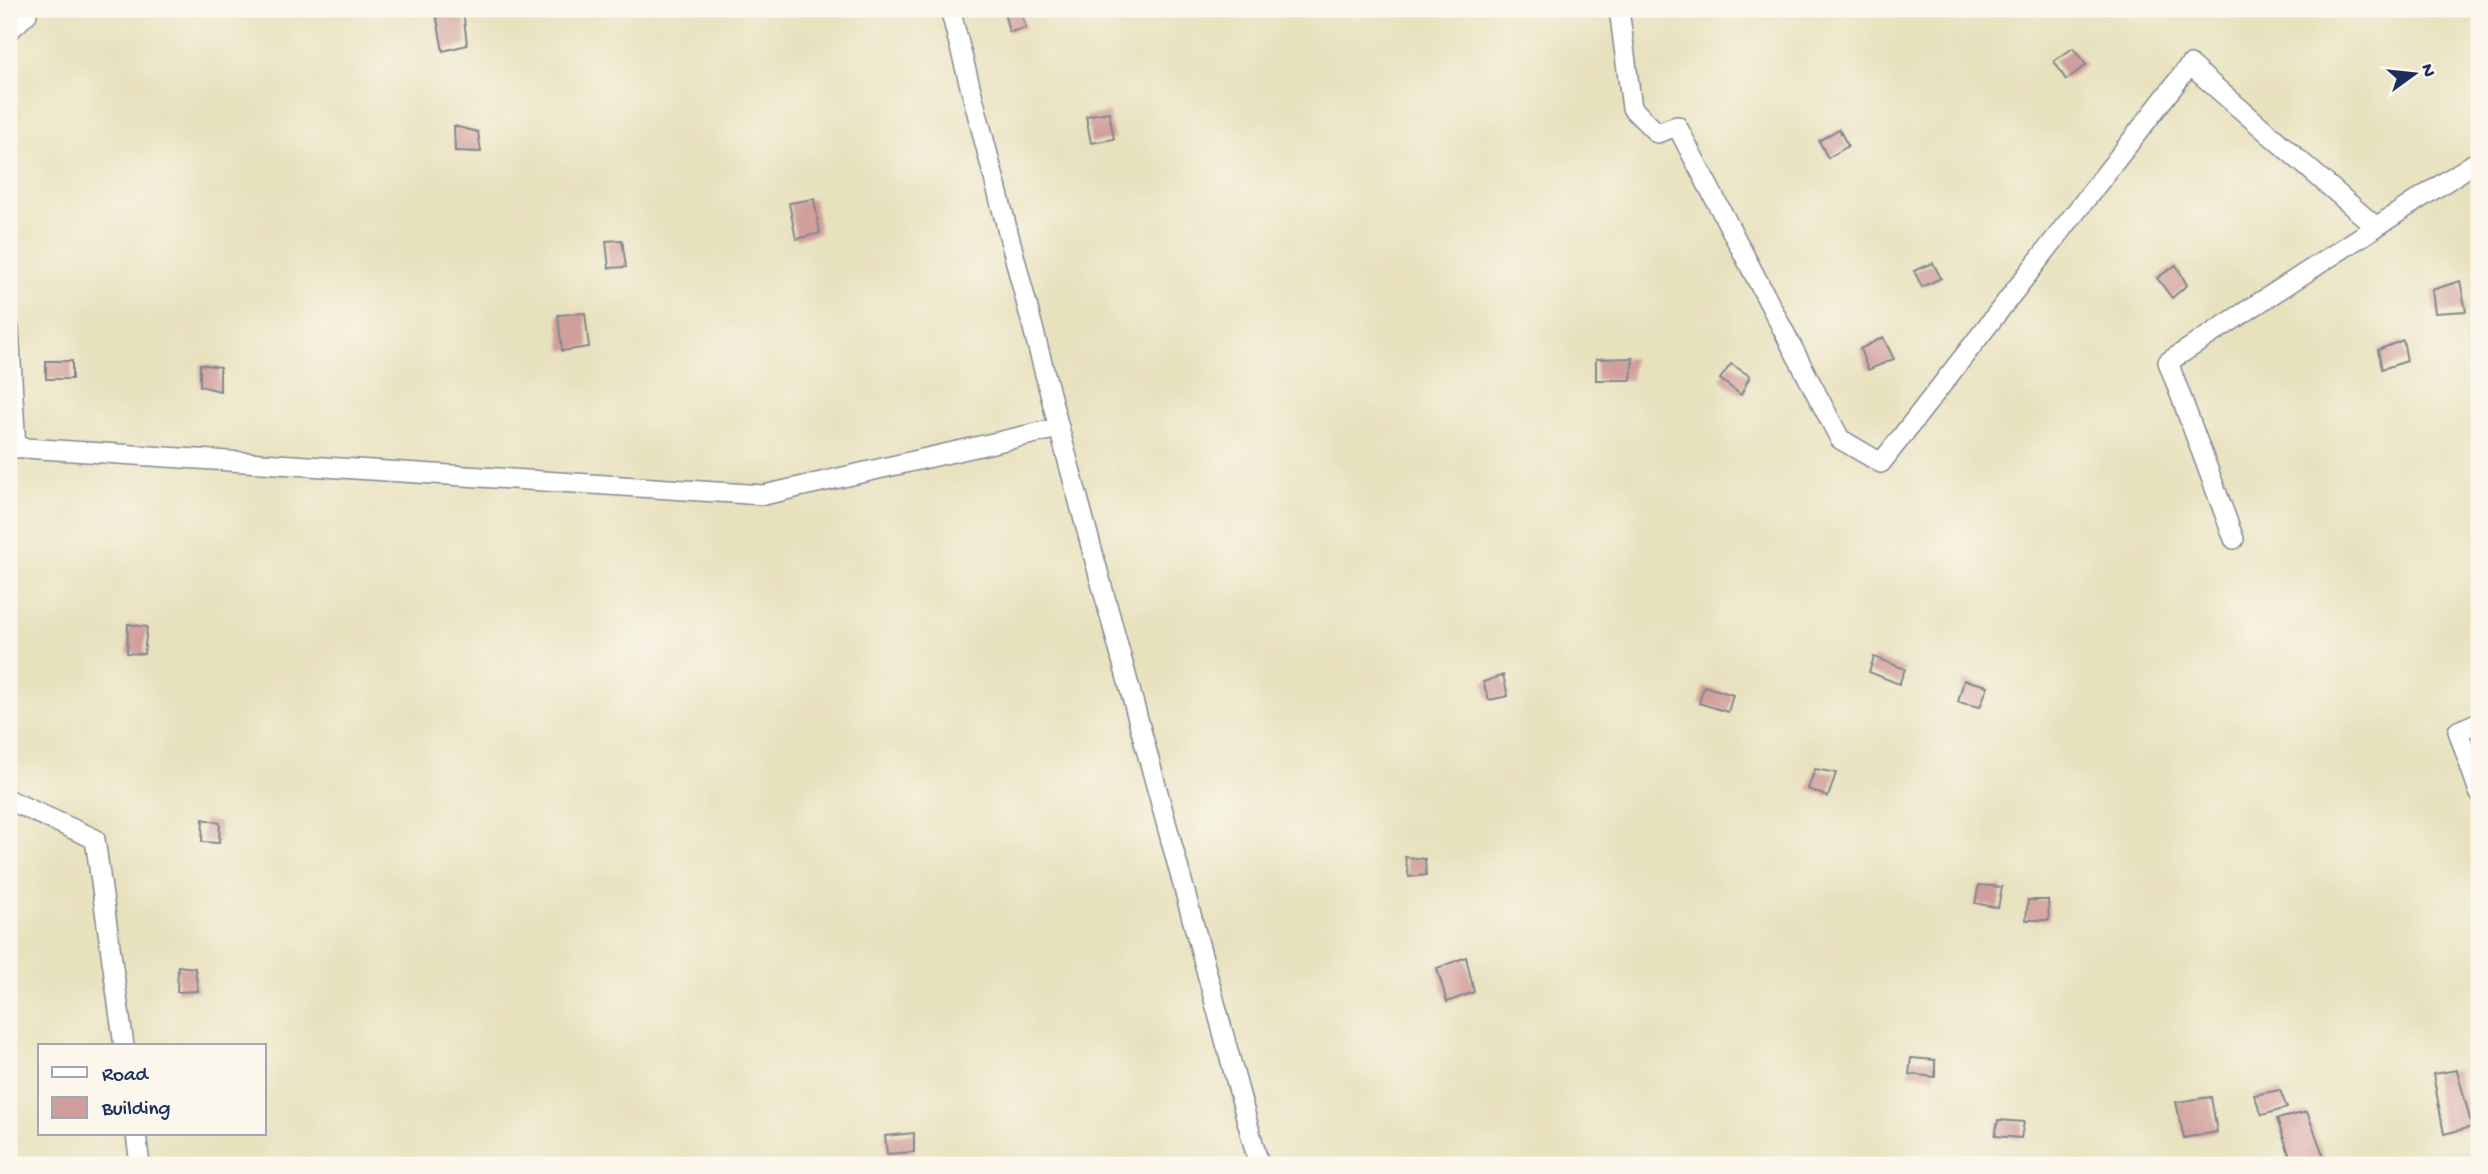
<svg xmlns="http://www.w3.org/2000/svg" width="2488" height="1174" font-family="'Gochi Hand',sans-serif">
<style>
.building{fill:#d19f9b}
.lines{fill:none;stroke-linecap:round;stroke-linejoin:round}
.street-casing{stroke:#82888e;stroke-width:22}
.street{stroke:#fff;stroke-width:19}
</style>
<rect width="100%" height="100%" fill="#fbf7ec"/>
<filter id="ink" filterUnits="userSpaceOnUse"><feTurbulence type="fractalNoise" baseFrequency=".0143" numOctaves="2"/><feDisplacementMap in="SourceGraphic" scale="14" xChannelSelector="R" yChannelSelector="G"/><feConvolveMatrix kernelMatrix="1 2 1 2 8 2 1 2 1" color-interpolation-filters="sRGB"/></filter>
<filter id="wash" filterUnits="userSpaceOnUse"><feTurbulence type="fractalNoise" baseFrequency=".00686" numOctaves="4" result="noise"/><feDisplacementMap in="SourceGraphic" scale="28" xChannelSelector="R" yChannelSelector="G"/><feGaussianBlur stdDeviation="1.57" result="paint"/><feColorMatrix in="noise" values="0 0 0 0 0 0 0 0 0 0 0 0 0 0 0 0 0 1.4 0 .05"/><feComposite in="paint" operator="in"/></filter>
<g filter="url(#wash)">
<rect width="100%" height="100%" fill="#e8e1be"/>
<g id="blocks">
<g class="building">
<path d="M 1020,9 L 1026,28 L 1009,32 L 1004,12 Z"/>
<path d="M 463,10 L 467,45 L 443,51 L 436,14 Z"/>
<path d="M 2073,48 L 2086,65 L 2066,80 L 2054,61 Z"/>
<path d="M 1109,112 L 1114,139 L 1091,143 L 1086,116 Z"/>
<path d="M 454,126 L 478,132 L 481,152 L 455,151 Z"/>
<path d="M 1839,129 L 1848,146 L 1828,158 L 1819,141 Z"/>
<path d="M 814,199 L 820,233 L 796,239 L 789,203 Z"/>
<path d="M 622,240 L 626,267 L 609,268 L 606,241 Z"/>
<path d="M 1933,263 L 1941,278 L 1922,287 L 1914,271 Z"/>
<path d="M 2176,265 L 2187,285 L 2172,298 L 2157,278 Z"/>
<path d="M 2460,281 L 2466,311 L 2435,313 L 2432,290 Z"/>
<path d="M 585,313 L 589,347 L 562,351 L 558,315 Z"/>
<path d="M 1883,337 L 1894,359 L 1868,370 L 1860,349 Z"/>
<path d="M 2403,340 L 2407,361 L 2382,369 L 2378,350 Z"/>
<path d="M 1633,358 L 1631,380 L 1596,380 L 1596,359 Z"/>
<rect x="46" y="361" width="26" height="18"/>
<path d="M 200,364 L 220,367 L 220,391 L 200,386 Z"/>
<path d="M 1731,364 L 1750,376 L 1741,395 L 1720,379 Z"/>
<path d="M 128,624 L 147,627 L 144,654 L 127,653 Z"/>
<path d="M 1874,657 L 1905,669 L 1899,684 L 1869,672 Z"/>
<path d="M 1503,675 L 1508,696 L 1489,700 L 1483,682 Z"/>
<path d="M 1964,680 L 1988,686 L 1980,707 L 1958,702 Z"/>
<path d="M 1704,686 L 1733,695 L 1728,712 L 1699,703 Z"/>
<path d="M 1815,769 L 1836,773 L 1828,797 L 1808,789 Z"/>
<path d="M 203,819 L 220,823 L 219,843 L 202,842 Z"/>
<path d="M 1405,857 L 1425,859 L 1426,875 L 1409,877 Z"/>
<path d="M 1979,885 L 2002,887 L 1998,908 L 1975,903 Z"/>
<path d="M 2028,900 L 2048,900 L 2049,920 L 2026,920 Z"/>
<path d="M 1466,957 L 1474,992 L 1447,1002 L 1437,968 Z"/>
<path d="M 178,966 L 195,968 L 198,991 L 177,992 Z"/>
<path d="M 1911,1058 L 1935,1060 L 1935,1077 L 1909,1074 Z"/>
<path d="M 2457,1070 L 2472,1127 L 2444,1134 L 2433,1074 Z"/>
<path d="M 2280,1090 L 2287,1108 L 2262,1115 L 2254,1095 Z"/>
<path d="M 2211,1097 L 2217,1132 L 2184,1138 L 2176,1102 Z"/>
<path d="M 2307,1112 L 2327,1165 L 2293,1165 L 2277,1119 Z"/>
<path d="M 1998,1120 L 2024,1122 L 2021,1138 L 1995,1136 Z"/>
<path d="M 914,1133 L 914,1152 L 887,1154 L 885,1136 Z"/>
</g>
</g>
</g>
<g filter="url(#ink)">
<use href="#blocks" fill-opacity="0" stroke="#82888e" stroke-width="2"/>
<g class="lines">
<defs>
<g id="street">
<path d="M 950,9 L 1059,428 L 1259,1165"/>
<path d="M 1619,9 L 1632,108 L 1657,133 L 1677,126 L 1840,439 L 1881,463 L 2190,65 L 2376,227"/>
<path d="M 9,31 L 27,14 L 26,9"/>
<path d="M 9,328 L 16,448"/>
<path d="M 9,447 L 764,495 L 1059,428"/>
<path d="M 2234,539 L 2168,362 L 2479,160"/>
<path d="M 2479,722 L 2458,731 L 2479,792"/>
<path d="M 9,800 L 95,839 L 124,1046"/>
<path d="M 136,1134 L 140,1165"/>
</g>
</defs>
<use href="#street" class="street-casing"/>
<use href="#street" class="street"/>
</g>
</g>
<rect width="2488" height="1174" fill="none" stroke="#fbf7ec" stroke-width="35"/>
<rect x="38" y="1044" width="228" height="91" fill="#fbf7ec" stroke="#a1a7b3" stroke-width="2"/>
<rect x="52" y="1067" width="35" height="10" fill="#ffffff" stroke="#a1a7b3" stroke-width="2"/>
<text x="102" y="1080" font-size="21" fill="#1b2f5e">Road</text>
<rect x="52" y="1097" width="35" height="21" fill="#d19f9b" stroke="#a1a7b3" stroke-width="2"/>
<text x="102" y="1114" font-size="21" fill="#1b2f5e">Building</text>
<g transform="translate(2414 74) rotate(75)" stroke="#fbf7ec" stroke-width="5" paint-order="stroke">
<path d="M0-5L12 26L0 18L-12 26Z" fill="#1b2f5e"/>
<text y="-10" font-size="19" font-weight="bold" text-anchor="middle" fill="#1b2f5e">N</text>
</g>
</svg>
